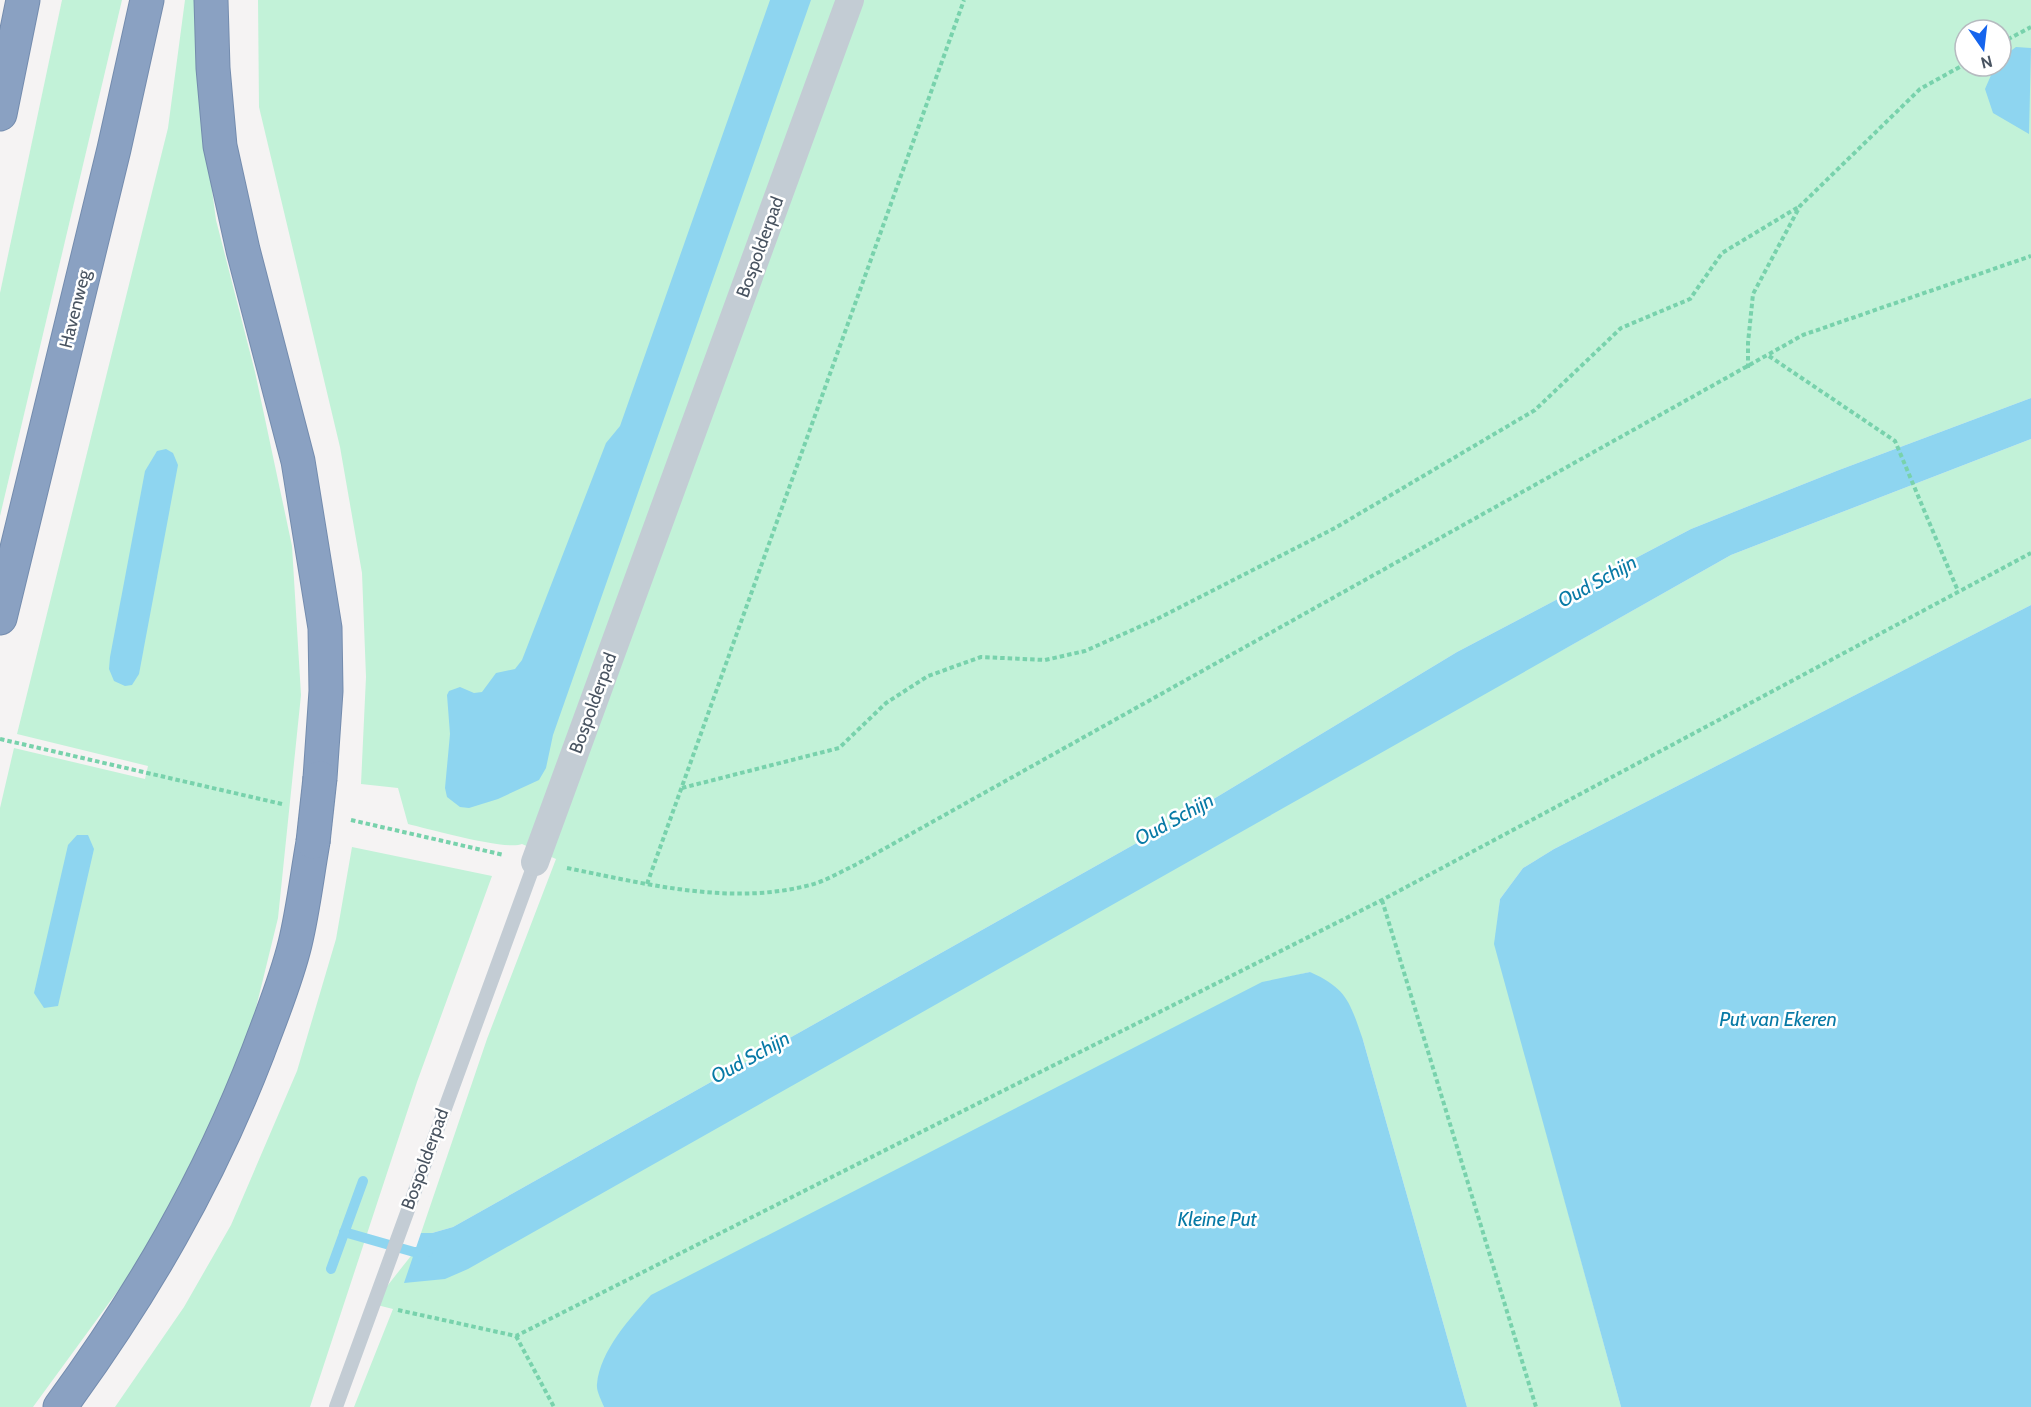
<svg xmlns="http://www.w3.org/2000/svg" width="2031" height="1407" font-family="Cabin,sans-serif">
<style>
.green{fill:#c2f2d8;fill-rule:evenodd}
.water{fill:#8ed5f0}
.lines{fill:none;stroke-linecap:round;stroke-linejoin:round}
.stream{stroke:#8ed5f0;stroke-width:10}
.highway-casing{stroke:#748cae;stroke-width:35}
.path{stroke:#78d2ac;stroke-width:4;stroke-dasharray:4.5 3;stroke-linecap:butt}
.lane{stroke:#c3ccd4;stroke-width:14}
.street{stroke:#c3ccd4;stroke-width:28}
.highway{stroke:#8aa1c2;stroke-width:33}
.highway-bridge-casing{stroke:#748cae;stroke-width:35;stroke-linecap:butt}
.highway-bridge{stroke:#8aa1c2;stroke-width:33}
.labels{text-anchor:middle;stroke-width:5;stroke-linejoin:round;paint-order:stroke}
.street-label{font-size:18px;fill:#495461;stroke:#fff}
.water-label{font-size:20px;font-style:italic;fill:#087aa6;stroke:#fff}
</style>
<rect width="100%" height="100%" fill="#f5f3f3"/>
<g class="green">
<path d="M 62,0 L 122,0 L 0,516 L 0,293 Z"/>
<path d="M 185,0 L 198,0 L 208,160 L 216,220 L 255,372 L 292,546 L 301,695 L 278,918 L 253,1020 L 221,1109 L 152,1244 L 33,1407 L 0,1407 L 0,808 L 14,748 L 145,779 L 148,766 L 17,734 L 168,128 Z"/>
<path d="M 258,0 L 2031,0 L 2031,398 L 1839,470 L 1691,529 L 1457,652 L 1192,812 L 453,1227 L 432,1233 L 421,1233 L 487,1039 L 556,859 L 522,844 C 507,851 429,829 408,824 L 398,788 L 361,784 L 366,677 L 362,573 L 340,447 L 259,107 ZM 1965,30 L 2001,30 L 2001,66 L 1965,66 Z"/>
<path d="M 2031,439 L 2031,605 L 1554,849 L 1523,868 L 1500,899 L 1495,944 L 1621,1407 L 1467,1407 L 1363,1040 L 1310,972 L 1262,983 L 714,1264 L 597,1385 L 604,1407 L 354,1407 L 393,1309 L 373,1304 L 414,1252 L 1568,647 L 1731,555 Z"/>
<path d="M 352,847 L 492,876 L 417,1082 L 310,1407 L 115,1407 L 184,1307 L 231,1225 L 297,1071 L 336,939 Z"/>
</g>
<g class="water">
<path d="M 770,0 L 811,0 L 553,735 L 546,768 L 539,780 L 498,799 L 469,808 L 460,807 L 447,797 L 445,788 L 450,734 L 447,695 L 449,691 L 460,687 L 474,693 L 482,692 L 496,673 L 515,669 L 522,660 L 606,443 L 620,426 Z"/>
<path d="M 2016,47 L 2031,48 L 2029,134 L 1993,113 L 1985,89 L 1995,66 L 2001,66 L 2001,58 Z"/>
<path d="M 2031,398 L 2031,439 L 1731,555 L 468,1269 L 445,1279 L 404,1283 L 421,1233 L 432,1233 L 453,1227 L 1192,812 L 1457,652 L 1691,529 L 1839,470 Z"/>
<path d="M 166,449 L 173,453 L 178,465 L 139,674 L 132,685 L 125,686 L 114,681 L 109,669 L 110,657 L 145,471 L 157,451 Z"/>
<path d="M 2031,605 L 2031,1407 L 1621,1407 L 1494,944 L 1500,899 L 1523,868 L 1554,849 Z"/>
<path d="M 77,835 L 88,835 L 94,849 L 58,1006 L 44,1008 L 34,993 L 68,845 Z"/>
<path d="M 1310,972 C 1348,989 1350,1003 1363,1040 L 1467,1407 L 604,1407 C 602,1401 596,1391 597,1384 C 600,1351 630,1318 651,1295 L 1262,982 Z"/>
</g>
<g class="lines">
<g class="stream">
<path d="M 344,1232 L 414,1252 L 428,1252"/>
<path d="M 331,1269 L 363,1181"/>
</g>
<defs>
<g id="highway">
<path d="M 211,0 L 213,68 L 220,146 L 243,250 L 298,461 L 325,628 L 326,691 L 320,778"/>
<path d="M 0,114 L 23,0"/>
<path d="M 0,618 L 114,149 L 147,0"/>
<path d="M 60,1407 C 142,1295 208,1182 258,1052 C 271,1017 286,981 295,944 C 303,911 307,876 313,842"/>
</g>
</defs>
<use href="#highway" class="highway-casing"/>
<g class="path">
<path d="M 2001,43 L 2031,27"/>
<path d="M 1769,356 L 1895,441 L 1958,591"/>
<path d="M 1748,368 L 1748,343 L 1753,294 L 1800,206 L 1920,89 L 1965,64"/>
<path d="M 0,739 L 282,804"/>
<path d="M 682,788 L 839,748 L 886,703 L 928,676 L 981,657 L 1045,660 L 1085,651 L 1157,619 L 1335,528 L 1535,410 L 1621,328 L 1690,299 L 1722,253 L 1800,206"/>
<path d="M 351,820 L 504,855"/>
<path d="M 567,868 C 647,884 730,906 810,885 C 826,881 842,871 857,864 L 1803,335 L 2031,256"/>
<path d="M 647,884 L 964,0"/>
<path d="M 1382,900 L 1536,1407"/>
<path d="M 398,1310 L 516,1336 L 1382,900 L 2031,553"/>
<path d="M 516,1336 L 554,1407"/>
</g>
<path class="lane" d="M 336,1407 L 535,862"/>
<path class="street" d="M 535,862 L 850,0"/>
<use href="#highway" class="highway"/>
<defs>
<path id="highway-bridge" d="M 313,842 L 320,778"/>
</defs>
<use href="#highway-bridge" class="highway-bridge-casing"/>
<use href="#highway-bridge" class="highway-bridge"/>
</g>
<g class="labels">
<g class="street-label">
<text transform="translate(760 247) rotate(-70)" y="6">Bospolderpad</text>
<text transform="translate(75 309) rotate(-76)" y="6">Havenweg</text>
<text transform="translate(593 703) rotate(-70)" y="6">Bospolderpad</text>
<text transform="translate(425 1159) rotate(-70)" y="6">Bospolderpad</text>
</g>
<g class="water-label">
<text transform="translate(1597 581) rotate(-29)" y="7">Oud Schijn</text>
<text transform="translate(1174 819) rotate(-29)" y="7">Oud Schijn</text>
<text x="1778" y="1026">Put van Ekeren</text>
<text transform="translate(750 1057) rotate(-29)" y="7">Oud Schijn</text>
<text x="1217" y="1226">Kleine Put</text>
</g>
</g>
<g transform="translate(1983 48) rotate(166)"><circle r="28" fill="#ffffff" stroke="#b6bbc0" stroke-width="1.5"/>
<path d="M0-4.5L10 22L0 15L-10 22Z" fill="#1564ed"/>
<text y="-9" font-size="16" font-weight="bold" text-anchor="middle" fill="#495461">N</text>
</g>
</svg>
